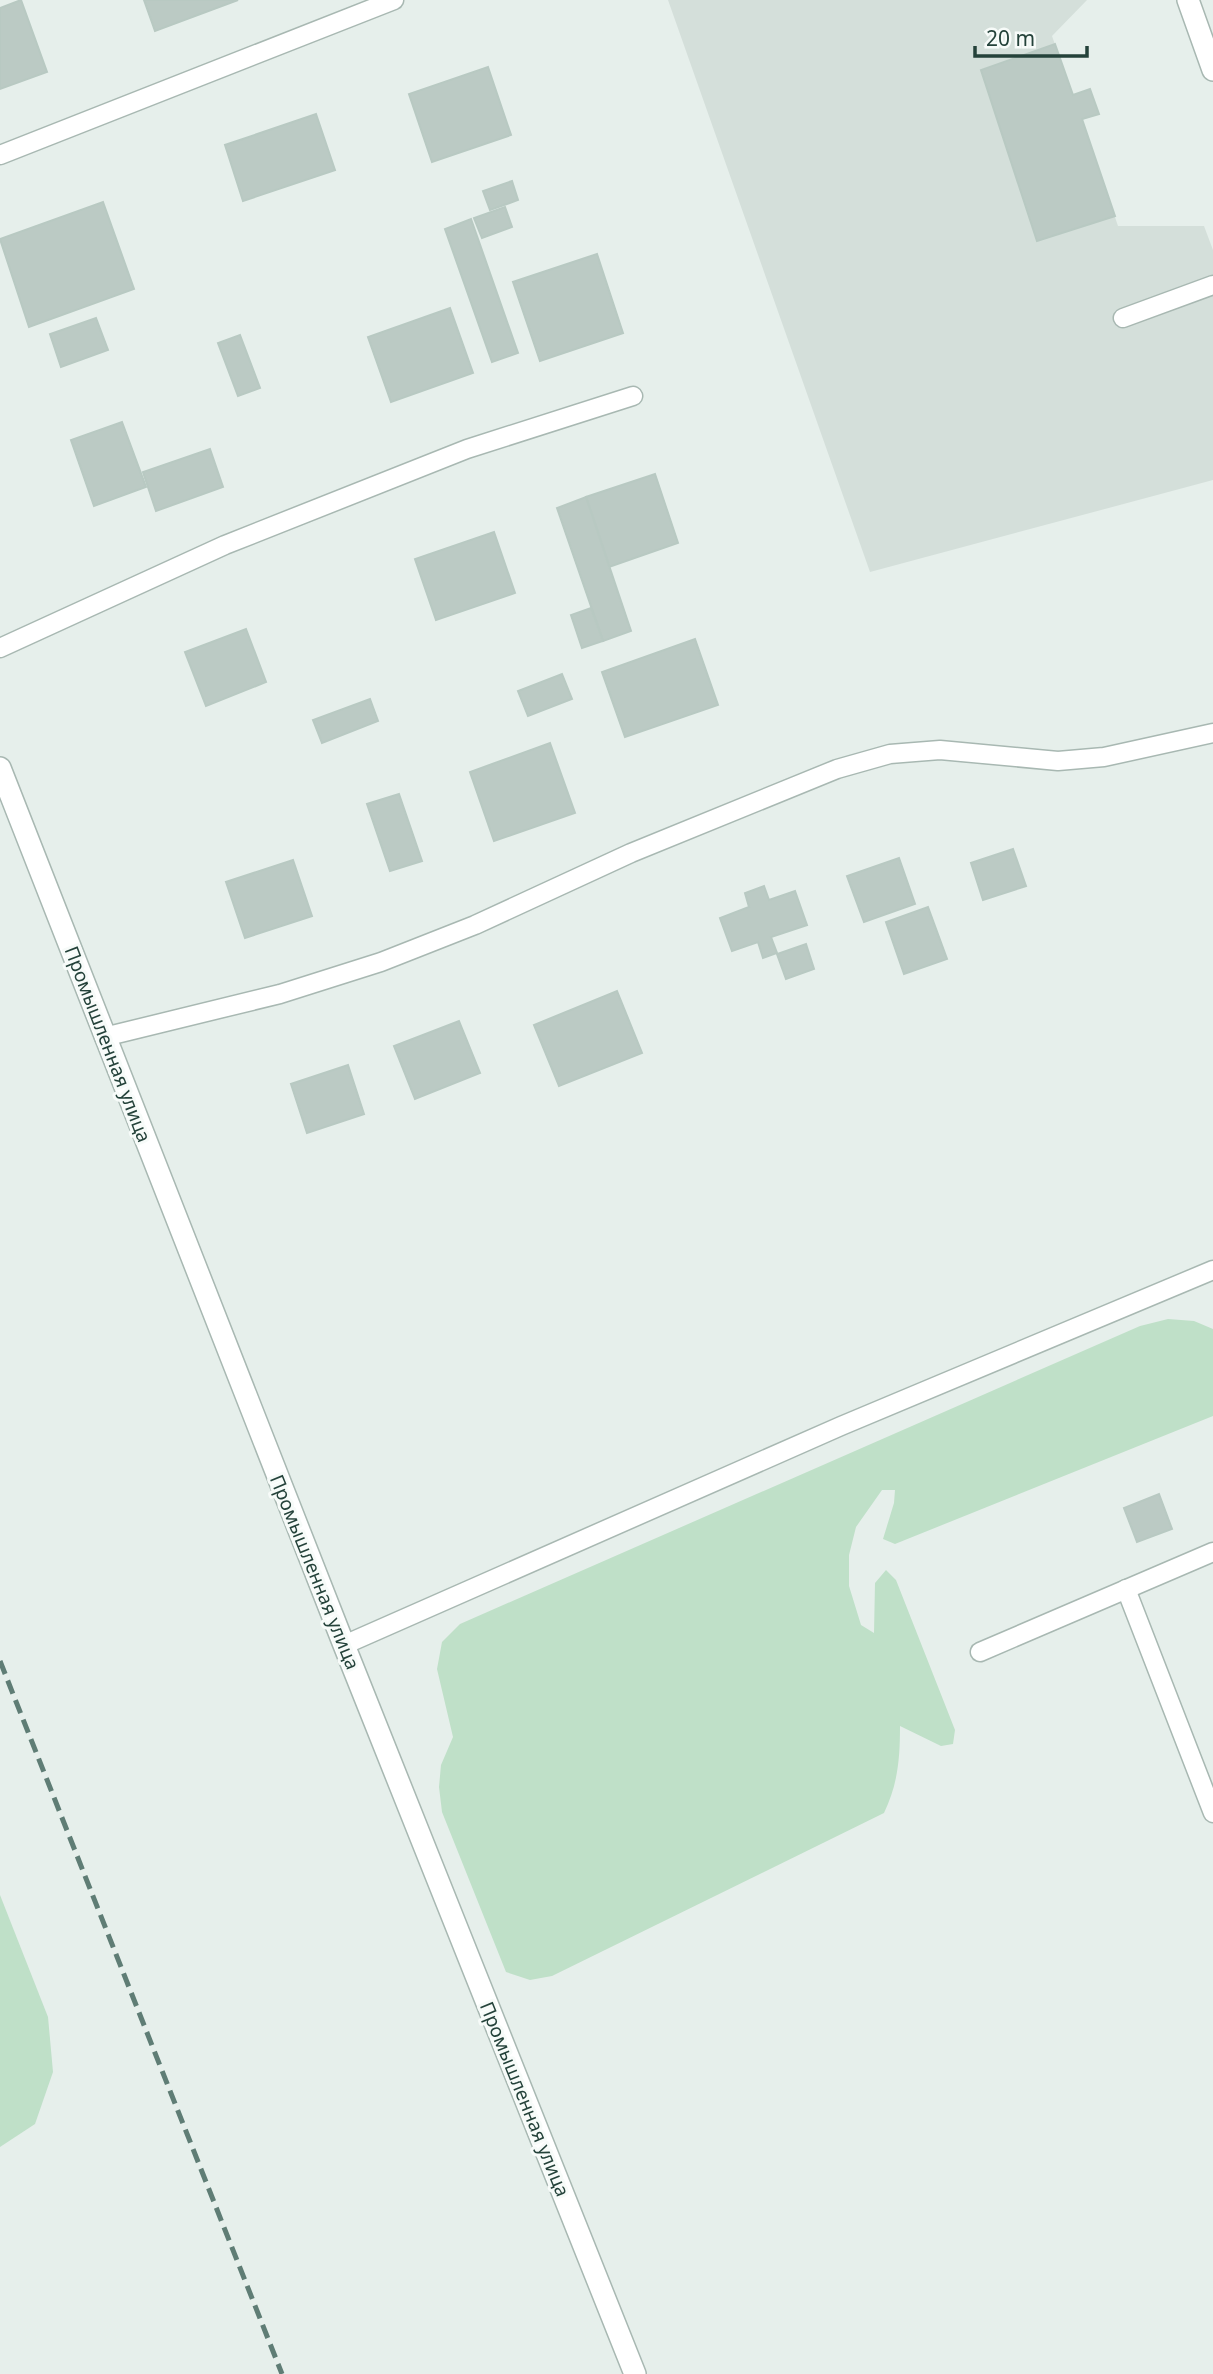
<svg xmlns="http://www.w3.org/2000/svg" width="1213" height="2374" font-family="'Noto Sans',sans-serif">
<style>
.built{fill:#d4dfda}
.green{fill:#bfe0c8}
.building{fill:#bbcac4;stroke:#b8c9c2;stroke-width:2}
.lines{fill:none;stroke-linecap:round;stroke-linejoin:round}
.service-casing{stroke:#a8b8b2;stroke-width:21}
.minor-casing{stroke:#a8b8b2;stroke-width:24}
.tertiary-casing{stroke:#a8b8b2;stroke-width:24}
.service{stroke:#fff;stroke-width:18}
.minor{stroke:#fff;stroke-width:21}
.tertiary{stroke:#fff;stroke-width:21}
.rail{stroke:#5f7d75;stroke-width:5;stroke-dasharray:14 7;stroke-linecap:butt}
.labels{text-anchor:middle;stroke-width:6;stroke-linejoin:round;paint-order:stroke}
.street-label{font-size:19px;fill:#24423a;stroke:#f7fbf9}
</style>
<rect width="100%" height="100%" fill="#e6efeb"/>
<path class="built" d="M 668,0 L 1087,0 L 1052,36 L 1073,95 L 1090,89 L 1099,114 L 1082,120 L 1118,226 L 1204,226 L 1213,250 L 1213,480 L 870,572 Z"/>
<g class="green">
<path d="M 1168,1319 L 1194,1321 L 1213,1329 L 1213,1416 L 895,1544 L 883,1539 L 894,1503 L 895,1490 L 882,1490 L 856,1527 L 849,1555 L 849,1586 L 861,1625 L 874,1633 L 875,1583 L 886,1570 L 896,1580 L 955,1730 L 953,1744 L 941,1746 L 900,1726 C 900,1758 898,1784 884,1813 L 552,1976 L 530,1980 L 506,1972 L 442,1812 L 439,1787 L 441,1765 L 453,1737 L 437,1669 L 442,1642 L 460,1624 L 1140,1326 Z"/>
<path d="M 0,1895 L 48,2017 L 53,2072 L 35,2124 L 0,2147 Z"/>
</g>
<g class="building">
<path d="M 21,0 L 47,72 L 0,89 L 0,8 Z"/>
<path d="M 144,0 L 238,0 L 155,31 Z"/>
<path d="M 1055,44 L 1073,95 L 1090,89 L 1099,114 L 1082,119 L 1115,216 L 1037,241 L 981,70 Z"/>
<path d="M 488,67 L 511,135 L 432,162 L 409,94 Z"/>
<path d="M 316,114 L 335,170 L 243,201 L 225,145 Z"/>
<path d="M 512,181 L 518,200 L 490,210 L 483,191 Z"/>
<path d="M 103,202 L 134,289 L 29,327 L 0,239 Z"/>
<path d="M 505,207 L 512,227 L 482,238 L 474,218 Z"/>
<path d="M 471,219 L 518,353 L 492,362 L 445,229 Z"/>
<path d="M 597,254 L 623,333 L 540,361 L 513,282 Z"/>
<path d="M 450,308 L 473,373 L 391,402 L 368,337 Z"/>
<path d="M 96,318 L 108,350 L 61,367 L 50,334 Z"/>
<path d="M 240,335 L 260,388 L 238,396 L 218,343 Z"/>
<path d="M 122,422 L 146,487 L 94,506 L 71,440 Z"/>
<path d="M 210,449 L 223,487 L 156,511 L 143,472 Z"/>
<path d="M 655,474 L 678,543 L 609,567 L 586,497 Z"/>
<path d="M 586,497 L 631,631 L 603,641 L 557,508 Z"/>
<path d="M 494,532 L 515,593 L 436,620 L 415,559 Z"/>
<path d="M 591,608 L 603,641 L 582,648 L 571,615 Z"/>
<path d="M 246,629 L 266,682 L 206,706 L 185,652 Z"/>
<path d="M 695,639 L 718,705 L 625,737 L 602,672 Z"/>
<path d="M 562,674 L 572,699 L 528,716 L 518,691 Z"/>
<path d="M 370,699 L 378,721 L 322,743 L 313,720 Z"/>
<path d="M 550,743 L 575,813 L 494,841 L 470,772 Z"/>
<path d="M 399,794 L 422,861 L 390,871 L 367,804 Z"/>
<path d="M 1013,849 L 1026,886 L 983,900 L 971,863 Z"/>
<path d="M 899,858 L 915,904 L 864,922 L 847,876 Z"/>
<path d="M 293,860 L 312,916 L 245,938 L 226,882 Z"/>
<path d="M 764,886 L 769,900 L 795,891 L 807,925 L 771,937 L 777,953 L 763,958 L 758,942 L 732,951 L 720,918 L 749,907 L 745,893 Z"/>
<path d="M 928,907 L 947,959 L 904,974 L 886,922 Z"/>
<path d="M 806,944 L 814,969 L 786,979 L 777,954 Z"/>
<path d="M 617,991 L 642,1053 L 559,1086 L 534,1025 Z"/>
<path d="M 459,1021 L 480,1073 L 415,1099 L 394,1046 Z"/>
<path d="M 348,1065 L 364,1114 L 307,1133 L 291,1084 Z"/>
<path d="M 1159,1494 L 1172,1529 L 1137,1542 L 1124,1508 Z"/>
</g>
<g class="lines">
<defs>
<g id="service">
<path d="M 0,155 L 394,0"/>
<path d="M 1123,318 L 1213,285"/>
<path d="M 0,648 L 225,545 L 467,449 L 633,396"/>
<path d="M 104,1037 L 280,994 L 381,962 L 475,925 L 631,853 L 837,769 L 890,754 L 940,750 L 1058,761 L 1104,757 L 1213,733"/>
<path d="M 1126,1589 L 1213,1813"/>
<path d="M 344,1645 L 841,1426 L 1213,1270"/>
<path d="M 980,1652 L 1213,1552"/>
</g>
<path id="minor" d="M 1188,0 L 1213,70"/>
<path id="tertiary" d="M 0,768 L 344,1645 L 635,2374"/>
</defs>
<use href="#service" class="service-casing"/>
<use href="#minor" class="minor-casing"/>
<use href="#tertiary" class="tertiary-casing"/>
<use href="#service" class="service"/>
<use href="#minor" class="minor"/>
<use href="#tertiary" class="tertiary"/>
<path class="rail" d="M 0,1661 L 282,2374"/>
</g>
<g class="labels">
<g class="street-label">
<text transform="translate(108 1044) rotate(69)" y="7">Промышленная улица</text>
<text transform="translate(315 1572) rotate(68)" y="7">Промышленная улица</text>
<text transform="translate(525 2099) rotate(68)" y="7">Промышленная улица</text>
</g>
</g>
<path d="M975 46v10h112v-10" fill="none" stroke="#24423a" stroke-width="3.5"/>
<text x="986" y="46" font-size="21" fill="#24423a" stroke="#f7fbf9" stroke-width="5" paint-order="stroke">20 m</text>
</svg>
